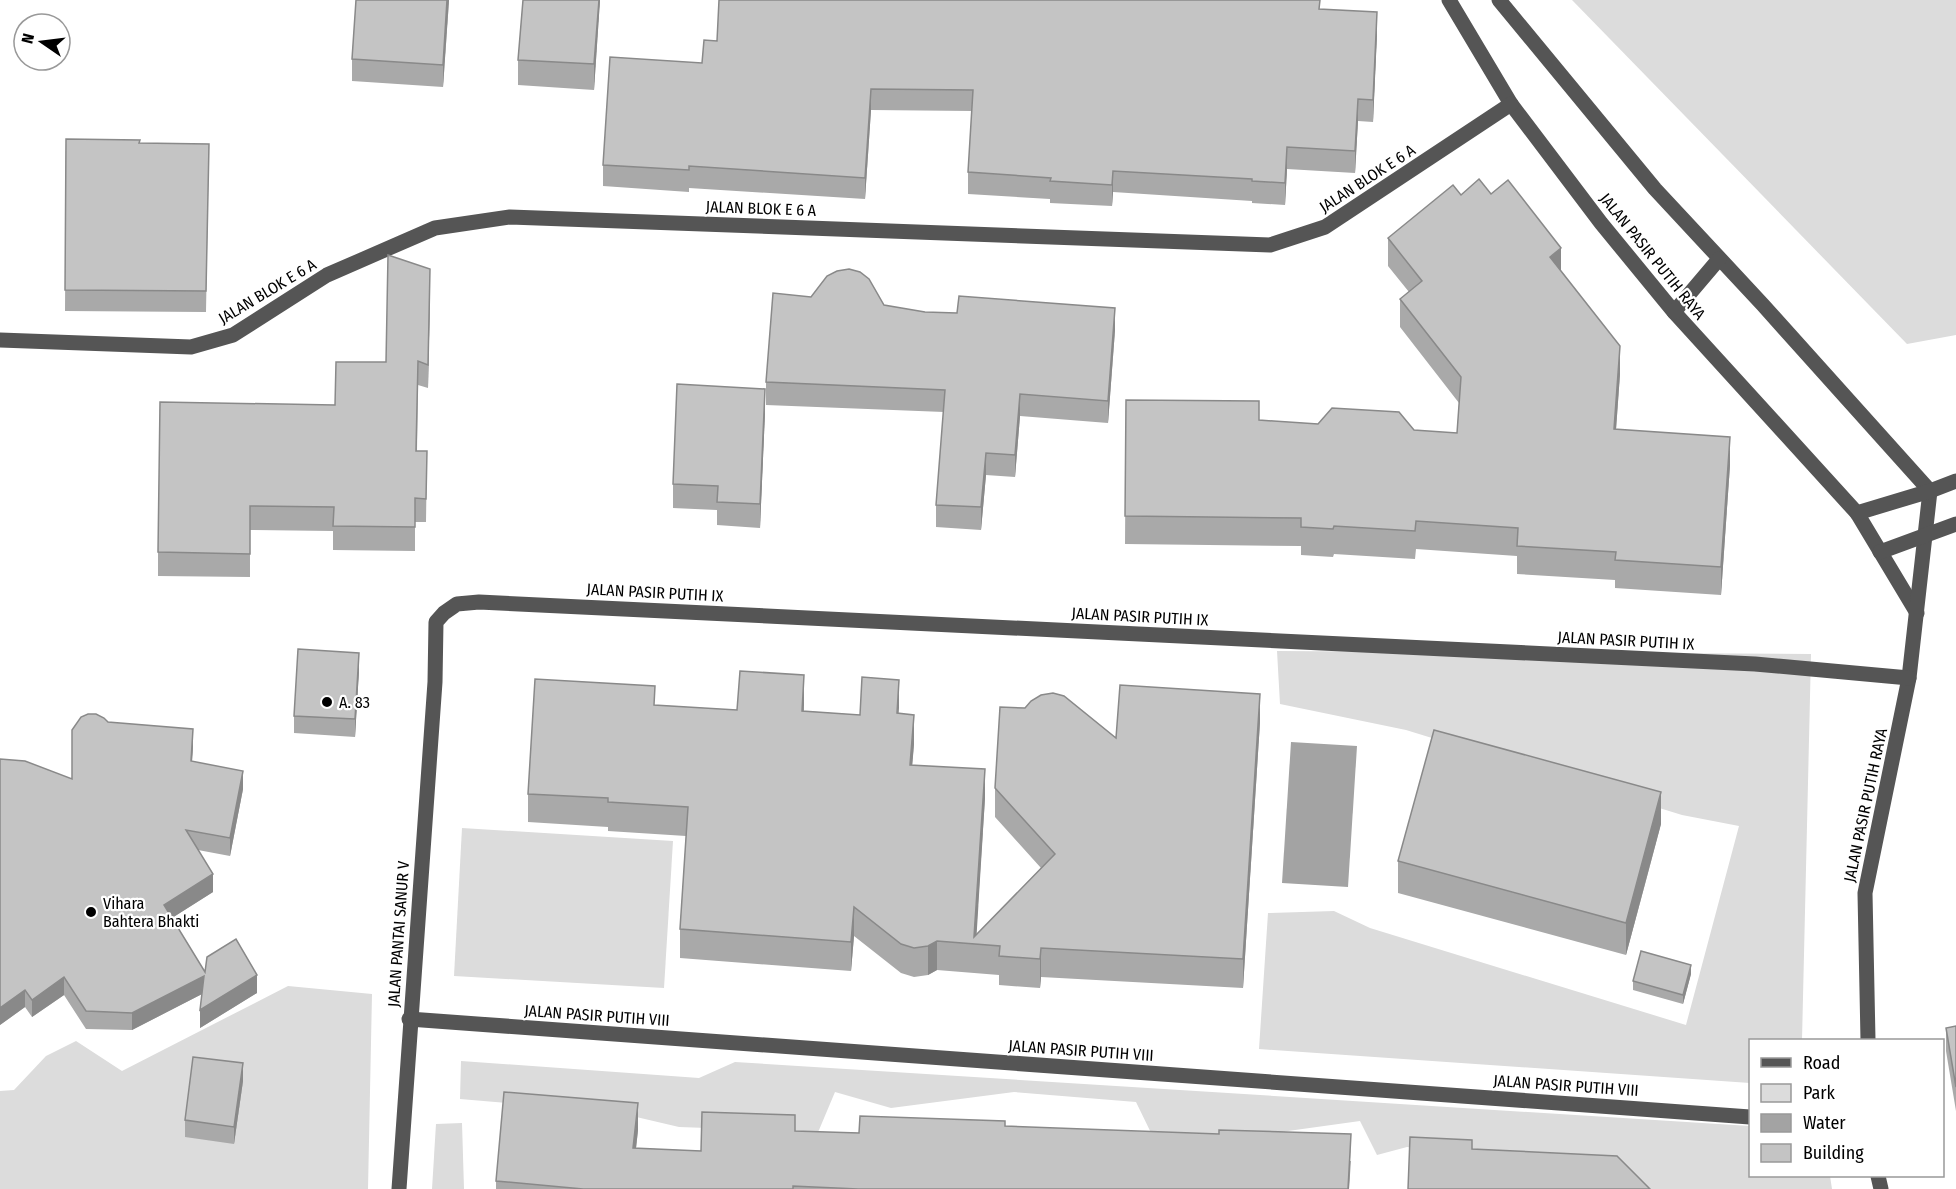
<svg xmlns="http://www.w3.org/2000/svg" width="1956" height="1189" font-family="'Fira Sans Condensed',sans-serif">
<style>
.green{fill:#dcdcdc}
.water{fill:#a3a3a3}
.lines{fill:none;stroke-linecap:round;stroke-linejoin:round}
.minor{stroke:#555;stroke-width:15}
.wall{fill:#a9a9a9}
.shaded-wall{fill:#898989}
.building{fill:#c4c4c4;stroke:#898989;stroke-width:1.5}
.poi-dot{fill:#000;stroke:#fff;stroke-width:2}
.labels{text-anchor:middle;stroke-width:4.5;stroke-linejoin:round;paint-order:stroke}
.street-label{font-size:16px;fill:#000;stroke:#fff}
.poi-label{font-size:16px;fill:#000;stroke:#fff;text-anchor:start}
</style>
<rect width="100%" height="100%" fill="#fff"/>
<g class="green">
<path d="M 1572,0 L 1956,0 L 1956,335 L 1907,344 Z"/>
<path d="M 1277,651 L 1811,654 L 1802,1040 L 1750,1040 L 1750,1083 L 1259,1049 L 1268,913 L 1334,911 L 1370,928 L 1686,1025 L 1739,826 L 1682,815 L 1406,730 L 1280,704 Z"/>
<path d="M 462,828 L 673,841 L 664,988 L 454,976 Z"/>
<path d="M 288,986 L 372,994 L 368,1189 L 0,1189 L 0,1091 L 14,1090 L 46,1056 L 76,1041 L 122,1071 Z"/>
<path d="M 461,1061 L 699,1078 L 735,1062 L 1750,1126 L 1750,1176 L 1830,1176 L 1832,1189 L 1627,1189 L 1615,1171 L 1407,1147 L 1377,1155 L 1360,1121 L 1260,1135 L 1154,1139 L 1136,1102 L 1014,1092 L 891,1108 L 835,1092 L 811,1149 L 788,1131 L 679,1127 L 615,1112 L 460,1099 Z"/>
<path d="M 462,1123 L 464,1189 L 432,1189 L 436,1124 Z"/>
</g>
<path class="water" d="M 1291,742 L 1357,746 L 1348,887 L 1282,883 Z"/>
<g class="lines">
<g class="minor">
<path d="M 1449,0 L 1511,104 L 1601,223 L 1674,312 L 1857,513 L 1917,613"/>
<path d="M 1499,0 L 1655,189 L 1763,305 L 1930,491 L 1909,678 L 1865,893 L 1868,1040"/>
<path d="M 1674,312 L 1719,259"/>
<path d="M 0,340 L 191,347 L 233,335 L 327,275 L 435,228 L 510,217 L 1270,245 L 1325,227 L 1511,104"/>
<path d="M 1857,513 L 1930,491 L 1956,481"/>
<path d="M 1880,552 L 1956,524"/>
<path d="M 409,1019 L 1750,1117"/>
<path d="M 1878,1176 L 1881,1189"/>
<path d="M 399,1189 L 435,682 L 436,622 L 444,613 L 457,604 L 479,602 L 1755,664 L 1909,678"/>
</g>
</g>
<g class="wall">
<path d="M 356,0 L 449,0 L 443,87 L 352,81 L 352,59 Z"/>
<path d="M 523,0 L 600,0 L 594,90 L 518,85 L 518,60 Z"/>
<path d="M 1320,9 L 1377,34 L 1373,122 L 1358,121 L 1355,173 L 1287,169 L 1285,205 L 1252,203 L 1252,201 L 1113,192 L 1112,206 L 1050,203 L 1050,199 L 968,194 L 968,172 L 972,111 L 871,110 L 865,199 L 689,188 L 689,192 L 603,186 L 603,165 L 702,63 L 717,41 Z"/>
<path d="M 66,139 L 139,143 L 209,144 L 206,312 L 65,311 Z"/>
<path d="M 1491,194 L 1561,271 L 1620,374 L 1616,429 L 1730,465 L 1721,595 L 1615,588 L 1615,580 L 1517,574 L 1517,556 L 1416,549 L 1415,559 L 1334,554 L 1333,557 L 1301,555 L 1301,546 L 1125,544 L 1126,400 L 1259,420 L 1457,433 L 1459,403 L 1400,327 L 1400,299 L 1409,292 L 1388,266 L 1388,238 L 1461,195 Z"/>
<path d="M 430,293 L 428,388 L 418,385 L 417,451 L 427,451 L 426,522 L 415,522 L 415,551 L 333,550 L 333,531 L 250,530 L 250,577 L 158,576 L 158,552 L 386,362 Z"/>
<path d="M 925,312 L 1115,330 L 1108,423 L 1020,416 L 1015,477 L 986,475 L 981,530 L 936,527 L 936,505 L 944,412 L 766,405 L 766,382 Z"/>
<path d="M 765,412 L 760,528 L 717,525 L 717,510 L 673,508 L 673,484 Z"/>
<path d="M 359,671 L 355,737 L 294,733 L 294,716 Z"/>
<path d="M 804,704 L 804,711 L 860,715 L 899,713 L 914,744 L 912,765 L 985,798 L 976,935 L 1041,868 L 995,817 L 995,788 L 1116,738 L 1260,722 L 1243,988 L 1041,977 L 1040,988 L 999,985 L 999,975 L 937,970 L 928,975 L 914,977 L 901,973 L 854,936 L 851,971 L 680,958 L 680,929 L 686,836 L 608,831 L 608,827 L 528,822 L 528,794 L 655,705 L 737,710 Z"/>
<path d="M 108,722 L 193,746 L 192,761 L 243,789 L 230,856 L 198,850 L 213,892 L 172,918 L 205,972 L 257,993 L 200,1028 L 202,994 L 132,1030 L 86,1029 L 64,995 L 32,1017 L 25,1007 L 0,1025 L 72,779 Z"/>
<path d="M 1661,824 L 1626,955 L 1398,893 L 1398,861 Z"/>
<path d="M 1691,974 L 1683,1004 L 1633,990 L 1633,981 Z"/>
<path d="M 1956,1026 L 1956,1111 L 1946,1051 L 1946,1028 Z"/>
<path d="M 243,1081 L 234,1144 L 185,1137 L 185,1120 Z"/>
<path d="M 1005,1126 L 1351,1161 L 1349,1189 L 496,1189 L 496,1181 L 638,1130 L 636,1148 L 701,1151 L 795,1131 L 859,1133 Z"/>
</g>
<g class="shaded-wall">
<path d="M 447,0 L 449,0 L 443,87 L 443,65 Z"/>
<path d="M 599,0 L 600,0 L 594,90 L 594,64 Z"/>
<path d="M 1377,12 L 1377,34 L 1373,122 L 1373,100 Z"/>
<path d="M 871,89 L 871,110 L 865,199 L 865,178 Z"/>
<path d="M 1358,99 L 1358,121 L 1355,173 L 1355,151 Z"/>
<path d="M 1287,147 L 1287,169 L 1285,205 L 1285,183 Z"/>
<path d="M 1113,171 L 1113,192 L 1112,206 L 1112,185 Z"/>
<path d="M 1561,248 L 1561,276 L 1550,257 Z"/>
<path d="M 430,269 L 430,293 L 428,388 L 428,365 Z"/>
<path d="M 1115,308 L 1115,330 L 1108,423 L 1108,401 Z"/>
<path d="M 1620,346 L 1620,374 L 1614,457 L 1614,429 Z"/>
<path d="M 765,389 L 765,412 L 760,528 L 760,504 Z"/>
<path d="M 1020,394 L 1020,416 L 1015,477 L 1015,455 Z"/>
<path d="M 1730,437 L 1730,465 L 1721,595 L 1721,567 Z"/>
<path d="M 986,453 L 986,475 L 981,530 L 981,507 Z"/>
<path d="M 359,653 L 359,671 L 355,737 L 355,719 Z"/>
<path d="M 804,675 L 804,704 L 802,740 L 802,711 Z"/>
<path d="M 899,680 L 899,708 L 897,742 L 897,713 Z"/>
<path d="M 1260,694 L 1260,722 L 1243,988 L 1243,959 Z"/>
<path d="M 914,715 L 914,744 L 910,793 L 910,765 Z"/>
<path d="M 193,729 L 193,746 L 191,778 L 191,761 Z"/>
<path d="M 985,769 L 985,798 L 976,944 L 974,937 Z"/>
<path d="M 243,771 L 243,789 L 230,856 L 230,838 Z"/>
<path d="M 1661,792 L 1661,824 L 1626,955 L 1626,923 Z"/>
<path d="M 213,874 L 213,892 L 164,923 L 164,905 Z"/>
<path d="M 854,907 L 854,936 L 851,971 L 851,942 Z"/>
<path d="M 937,941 L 937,970 L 928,975 L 928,946 Z"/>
<path d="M 1041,948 L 1041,977 L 1040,988 L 1040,959 Z"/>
<path d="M 1691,965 L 1691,974 L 1683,1004 L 1683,995 Z"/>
<path d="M 257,975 L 257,993 L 200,1028 L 200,1010 Z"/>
<path d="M 204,976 L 204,993 L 132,1030 L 132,1013 Z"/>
<path d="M 64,977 L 64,995 L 32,1017 L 32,1000 Z"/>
<path d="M 25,990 L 25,1007 L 0,1025 L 0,1008 Z"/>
<path d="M 243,1063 L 243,1081 L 234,1144 L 234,1127 Z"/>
<path d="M 638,1103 L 638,1130 L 633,1175 L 633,1148 Z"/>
<path d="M 1351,1134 L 1349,1189 L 1348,1189 Z"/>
</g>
<g class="building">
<path d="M 356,0 L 447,0 L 443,65 L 352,59 Z"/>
<path d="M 523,0 L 599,0 L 594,64 L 518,60 Z"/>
<path d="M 719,0 L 1320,0 L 1319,9 L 1377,12 L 1373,100 L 1358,99 L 1355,151 L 1287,147 L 1285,183 L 1252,181 L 1252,179 L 1113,171 L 1112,185 L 1050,181 L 1051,178 L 968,172 L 973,90 L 871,89 L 865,178 L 689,166 L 689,170 L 603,165 L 610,57 L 702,63 L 704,40 L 717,41 Z"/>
<path d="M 66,139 L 140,140 L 139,143 L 209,144 L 206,291 L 65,290 Z"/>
<path d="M 1479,179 L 1491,194 L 1508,180 L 1561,248 L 1550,257 L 1620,346 L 1614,429 L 1730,437 L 1721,567 L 1615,560 L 1616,552 L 1517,546 L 1518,528 L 1416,521 L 1415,531 L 1334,526 L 1333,529 L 1301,527 L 1301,518 L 1125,516 L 1126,400 L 1259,401 L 1259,420 L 1318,424 L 1332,408 L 1399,412 L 1414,430 L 1457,433 L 1461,377 L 1400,299 L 1422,281 L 1388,238 L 1453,185 L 1461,195 Z"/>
<path d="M 388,255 L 430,269 L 428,365 L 418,361 L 416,451 L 427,451 L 426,499 L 415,498 L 415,527 L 333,526 L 334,507 L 250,506 L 250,554 L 158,552 L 160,402 L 335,405 L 336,362 L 386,362 Z"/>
<path d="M 849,269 L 860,272 L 869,279 L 884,305 L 925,312 L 957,313 L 959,296 L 1115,308 L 1108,401 L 1020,394 L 1015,455 L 986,453 L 981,507 L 936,505 L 945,390 L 766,382 L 773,293 L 811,297 L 827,276 L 837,271 Z"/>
<path d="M 677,384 L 765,389 L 760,504 L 717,502 L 718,486 L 673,484 Z"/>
<path d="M 298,649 L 359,653 L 355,719 L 294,716 Z"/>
<path d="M 740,671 L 804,675 L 802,711 L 860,715 L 862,677 L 899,680 L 897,713 L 914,715 L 910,765 L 985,769 L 974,937 L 1055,854 L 995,788 L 1000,707 L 1025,708 L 1031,701 L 1041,695 L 1053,693 L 1064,696 L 1116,738 L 1120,685 L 1260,694 L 1243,959 L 1041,948 L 1040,959 L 999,956 L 1000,946 L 937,941 L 928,946 L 914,948 L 901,944 L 854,907 L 851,942 L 680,929 L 688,807 L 608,802 L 608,798 L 528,794 L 535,679 L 655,686 L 654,705 L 737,710 Z"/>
<path d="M 88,714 L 96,714 L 104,718 L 108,722 L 193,729 L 191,761 L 243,771 L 230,838 L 186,830 L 213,874 L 164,905 L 205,972 L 207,957 L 236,939 L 257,975 L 200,1010 L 204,976 L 132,1013 L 86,1011 L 64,977 L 32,1000 L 25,990 L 0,1008 L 0,759 L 25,761 L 72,779 L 72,730 L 81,717 Z"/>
<path d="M 1434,730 L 1661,792 L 1626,923 L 1398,861 Z"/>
<path d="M 1641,951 L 1691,965 L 1683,995 L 1633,981 Z"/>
<path d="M 1956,1026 L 1956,1087 L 1946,1028 Z"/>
<path d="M 193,1057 L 243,1063 L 234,1127 L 185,1120 Z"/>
<path d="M 504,1092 L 638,1103 L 633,1148 L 701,1151 L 702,1112 L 795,1115 L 795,1131 L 859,1133 L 860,1116 L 1005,1121 L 1005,1126 L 1219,1134 L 1219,1130 L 1351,1134 L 1348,1189 L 858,1189 L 793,1186 L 793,1189 L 583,1189 L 496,1181 Z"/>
<path d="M 1410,1137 L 1472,1140 L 1472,1149 L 1617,1156 L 1650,1189 L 1408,1189 Z"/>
</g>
<g class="poi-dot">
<circle cx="327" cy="702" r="6"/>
<circle cx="91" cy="912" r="6"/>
</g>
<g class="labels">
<g class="street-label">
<text transform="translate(1367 178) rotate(-33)" y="6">JALAN BLOK E 6 A</text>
<text transform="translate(761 208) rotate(2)" y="6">JALAN BLOK E 6 A</text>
<text transform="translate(1653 256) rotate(51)" y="6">JALAN PASIR PUTIH RAYA</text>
<text transform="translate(267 291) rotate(-31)" y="6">JALAN BLOK E 6 A</text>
<text transform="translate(655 592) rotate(3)" y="6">JALAN PASIR PUTIH IX</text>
<text transform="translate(1140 616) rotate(3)" y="6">JALAN PASIR PUTIH IX</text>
<text transform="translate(1626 640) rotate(3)" y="6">JALAN PASIR PUTIH IX</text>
<text transform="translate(1865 805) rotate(-78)" y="6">JALAN PASIR PUTIH RAYA</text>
<text transform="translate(398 934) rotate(-86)" y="6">JALAN PANTAI SANUR V</text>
<text transform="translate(597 1015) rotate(4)" y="6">JALAN PASIR PUTIH VIII</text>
<text transform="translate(1081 1050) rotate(4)" y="6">JALAN PASIR PUTIH VIII</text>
<text transform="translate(1566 1085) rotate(4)" y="6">JALAN PASIR PUTIH VIII</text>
</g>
<g class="poi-label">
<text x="339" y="708">A. 83</text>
<text x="103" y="909">Vihara<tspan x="103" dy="18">Bahtera Bhakti</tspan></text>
</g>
</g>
<rect x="1749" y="1039" width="195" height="138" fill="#ffffff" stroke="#999999" stroke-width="1.5"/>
<rect x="1761" y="1058" width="30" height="9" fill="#555555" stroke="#999999" stroke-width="1.5"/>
<text x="1803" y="1069" font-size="18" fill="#000000">Road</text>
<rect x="1761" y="1084" width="30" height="18" fill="#dcdcdc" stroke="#999999" stroke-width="1.5"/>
<text x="1803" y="1099" font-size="18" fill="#000000">Park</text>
<rect x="1761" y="1114" width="30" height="18" fill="#a3a3a3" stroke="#999999" stroke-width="1.5"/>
<text x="1803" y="1129" font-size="18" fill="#000000">Water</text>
<rect x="1761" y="1144" width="30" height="18" fill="#c4c4c4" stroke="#999999" stroke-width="1.5"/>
<text x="1803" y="1159" font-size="18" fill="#000000">Building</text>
<g transform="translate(42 42) rotate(284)"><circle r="28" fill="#ffffff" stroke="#999999" stroke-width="1.5"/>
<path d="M0-4.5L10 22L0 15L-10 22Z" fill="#000000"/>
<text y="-9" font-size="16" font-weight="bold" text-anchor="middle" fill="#000000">N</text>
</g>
</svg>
